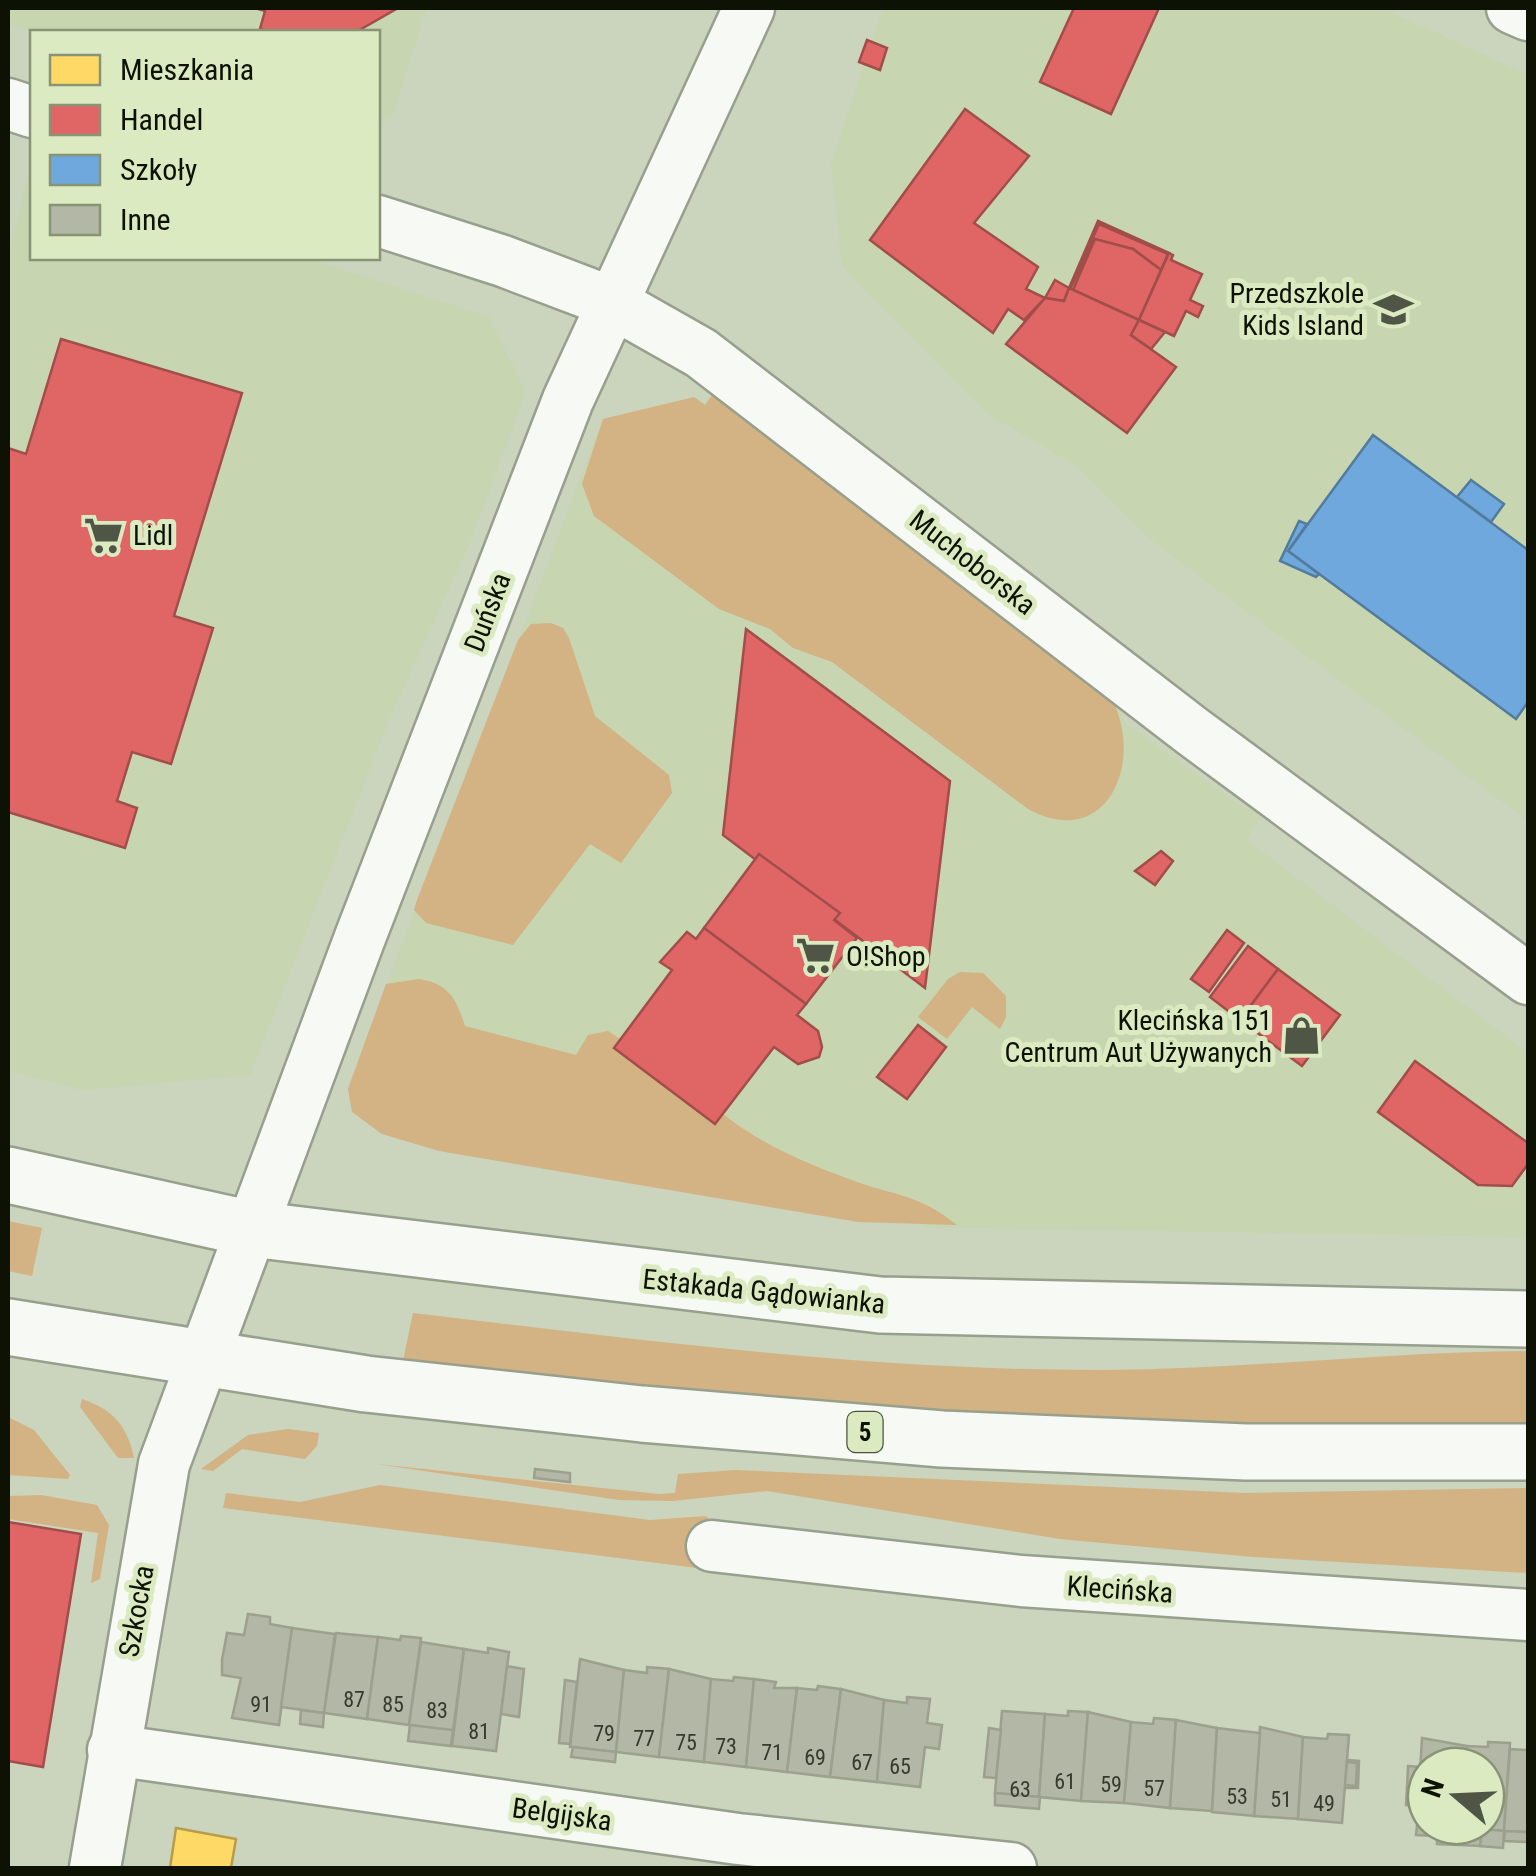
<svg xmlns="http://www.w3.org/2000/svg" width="1536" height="1876" font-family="'Roboto Condensed',sans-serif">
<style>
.built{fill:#c7d5b0}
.green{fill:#d3b283}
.homes{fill:#ffd966;stroke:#b79d49;stroke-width:2.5}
.shops{fill:#e06666;stroke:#a14d49;stroke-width:2.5}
.schools{fill:#6fa8dc;stroke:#527b9c;stroke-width:2.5}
.building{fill:#b3b7a5;stroke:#9da08e;stroke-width:2.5}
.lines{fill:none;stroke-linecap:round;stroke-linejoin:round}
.minor-casing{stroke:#989f8d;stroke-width:55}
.major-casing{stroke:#989f8d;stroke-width:60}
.minor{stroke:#f7f9f5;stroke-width:50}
.major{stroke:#f7f9f5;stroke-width:55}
.labels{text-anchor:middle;stroke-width:10;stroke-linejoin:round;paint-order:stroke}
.number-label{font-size:22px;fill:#373b2d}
.shield{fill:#dbeac1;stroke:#4c533d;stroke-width:2.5}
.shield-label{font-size:25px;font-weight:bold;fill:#0e1205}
.poi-label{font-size:28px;fill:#0e1205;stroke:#dbeac1;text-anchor:end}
.street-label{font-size:28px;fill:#0e1205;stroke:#dbeac1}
</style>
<rect width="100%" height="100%" fill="#cbd4bd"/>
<g class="built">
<path d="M 8,8 L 427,8 L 392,117 L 378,124 L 378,32 L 33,32 L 8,24 Z"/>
<path d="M 883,8 L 1382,8 L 1528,75 L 1528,821 L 1155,543 L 1075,465 L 986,413 L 842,267 L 831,163 Z"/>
<path d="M 29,172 L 32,258 L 306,258 L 489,317 L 526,392 L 471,540 L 389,720 L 250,1075 L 81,1090 L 8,1070 L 8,258 Z"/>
<path d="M 712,395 L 1118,707 L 1124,722 L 1238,804 L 1262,814 L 1247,840 L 1528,1053 L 1528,1237 L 928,1227 L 362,1049 L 603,419 L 694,397 L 705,405 Z"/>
</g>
<g class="green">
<path d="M 712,395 L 1106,689 C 1149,754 1110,854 1028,809 L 832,662 L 793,648 L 770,629 L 719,609 L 594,516 L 582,484 L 603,419 L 694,397 L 705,405 Z"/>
<path d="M 551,623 L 563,628 L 569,638 L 595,716 L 669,775 L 672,793 L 621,863 L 590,844 L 513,945 L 426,923 L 414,910 L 417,900 L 518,640 L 531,624 Z"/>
<path d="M 960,972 L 983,973 L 1006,996 L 1006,1017 L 1000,1029 L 972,1007 L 947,1039 L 918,1017 L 948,979 Z"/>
<path d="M 419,979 C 449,984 456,998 465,1026 L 576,1055 L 588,1035 L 608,1031 L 620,1039 L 614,1048 L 714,1124 L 723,1114 C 763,1146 812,1166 860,1183 C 902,1197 921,1196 957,1225 L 858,1222 L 439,1151 L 382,1134 L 352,1112 L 348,1089 L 386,984 Z"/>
<path d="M 8,1221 L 42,1228 L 32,1276 L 8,1271 Z"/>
<path d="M 413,1313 C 642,1340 874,1371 1106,1370 C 1247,1369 1387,1352 1528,1351 L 1528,1424 L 1177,1424 L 1034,1419 L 791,1403 L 403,1361 Z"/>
<path d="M 82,1399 C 114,1410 127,1426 134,1458 L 118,1458 L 80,1407 Z"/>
<path d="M 8,1417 L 34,1430 L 70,1475 L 68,1479 L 8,1475 Z"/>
<path d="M 288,1429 L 319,1433 L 317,1446 L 305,1459 L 242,1449 L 213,1471 L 201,1469 L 248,1435 Z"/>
<path d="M 377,1464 L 659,1494 L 675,1493 L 678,1474 L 736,1470 L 1245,1493 L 1528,1488 L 1528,1573 L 1253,1557 L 1060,1539 L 767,1491 L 673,1501 L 619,1500 Z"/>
<path d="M 380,1485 L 650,1520 L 706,1516 L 712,1523 L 705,1569 L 223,1508 L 226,1493 L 300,1502 Z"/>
<path d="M 41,1495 L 97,1505 L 109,1525 L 100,1579 L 91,1583 L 98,1533 L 8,1519 L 8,1496 Z"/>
</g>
<path class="homes" d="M 176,1828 L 236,1839 L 231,1868 L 170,1868 Z"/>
<g class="shops">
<path d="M 255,8 L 398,8 L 356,32 L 270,32 L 260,29 L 265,11 Z"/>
<path d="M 1074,8 L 1159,8 L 1111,114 L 1040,82 Z"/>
<path d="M 867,40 L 887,48 L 880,70 L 859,62 Z"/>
<path d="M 965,109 L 1029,156 L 974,223 L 1038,267 L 1026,289 L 1045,298 L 1024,320 L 1008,309 L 993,333 L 870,240 Z"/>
<path d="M 1098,221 L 1169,253 L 1168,254 L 1099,224 L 1069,288 Z"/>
<path d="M 1099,224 L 1168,254 L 1161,270 L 1133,249 L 1131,252 L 1095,239 L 1071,288 Z"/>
<path d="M 1095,239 L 1133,249 L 1161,270 L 1139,320 L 1073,290 Z"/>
<path d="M 1169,253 L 1173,255 L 1171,260 L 1202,274 L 1190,300 L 1203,306 L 1198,317 L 1186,311 L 1174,336 L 1139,320 Z"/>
<path d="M 1055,280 L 1069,288 L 1064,301 L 1045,298 Z"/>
<path d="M 1069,288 L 1139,320 L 1131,335 L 1176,367 L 1127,433 L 1006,344 L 1045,298 L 1064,301 Z"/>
<path d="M 1139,320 L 1165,332 L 1151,349 L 1131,335 Z"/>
<path d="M 61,339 L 242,393 L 174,616 L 213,628 L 171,764 L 132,752 L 117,801 L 137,808 L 125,848 L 8,812 L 8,448 L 26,454 Z"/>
<path d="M 746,629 L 950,781 L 925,988 L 723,835 Z"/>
<path d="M 1161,851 L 1173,861 L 1155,885 L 1135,871 Z"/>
<path d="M 759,854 L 840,913 L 834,920 L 857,938 L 806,1004 L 704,928 Z"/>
<path d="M 704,928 L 806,1004 L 797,1015 L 818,1031 L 822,1047 L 819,1057 L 798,1064 L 774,1047 L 715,1124 L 614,1048 L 672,970 L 660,962 L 687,932 L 696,939 Z"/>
<path d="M 1227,930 L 1244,943 L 1209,992 L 1191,979 Z"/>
<path d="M 1248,946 L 1278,969 L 1240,1020 L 1210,997 Z"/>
<path d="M 1278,969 L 1340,1015 L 1302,1066 L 1240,1020 Z"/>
<path d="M 918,1025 L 946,1047 L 907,1099 L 877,1077 Z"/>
<path d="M 1415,1061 L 1528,1143 L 1528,1164 L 1512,1186 L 1478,1185 L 1378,1112 Z"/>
<path d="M 8,1522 L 81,1534 L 43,1767 L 8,1761 Z"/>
</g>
<g class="schools">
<path d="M 1373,435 L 1528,550 L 1528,702 L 1516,719 L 1288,551 Z"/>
<path d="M 1471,480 L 1504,504 L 1491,522 L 1457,497 Z"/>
<path d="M 1299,521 L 1307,524 L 1288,551 L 1319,574 L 1316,577 L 1280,561 Z"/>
</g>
<g class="building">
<path d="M 535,1469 L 570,1473 L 570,1482 L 534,1478 Z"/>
<path d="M 248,1614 L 270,1617 L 270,1624 L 292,1628 L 279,1725 L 232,1718 L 241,1678 L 222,1675 L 222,1660 L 227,1633 L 244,1635 Z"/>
<path d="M 292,1628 L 335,1634 L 324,1713 L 281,1707 Z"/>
<path d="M 336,1633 L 378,1637 L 367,1719 L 324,1713 Z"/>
<path d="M 401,1636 L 421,1638 L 409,1725 L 367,1719 L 378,1637 L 400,1640 Z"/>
<path d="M 421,1642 L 464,1649 L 453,1731 L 409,1725 Z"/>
<path d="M 488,1648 L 509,1652 L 496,1751 L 452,1746 L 464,1649 L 488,1653 Z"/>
<path d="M 580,1659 L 624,1670 L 616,1752 L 570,1747 Z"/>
<path d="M 507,1666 L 524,1669 L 519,1717 L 501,1714 Z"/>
<path d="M 647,1667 L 669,1669 L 659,1757 L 616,1752 L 624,1670 L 647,1673 Z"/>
<path d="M 669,1669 L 711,1679 L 704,1762 L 659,1757 Z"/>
<path d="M 734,1677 L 754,1679 L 746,1767 L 704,1762 L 711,1679 L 733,1681 Z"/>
<path d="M 754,1679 L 776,1682 L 774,1688 L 797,1688 L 787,1772 L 746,1767 Z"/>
<path d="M 565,1680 L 577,1682 L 570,1744 L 559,1743 Z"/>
<path d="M 818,1686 L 841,1689 L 830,1777 L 787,1772 L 797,1688 L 817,1690 Z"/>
<path d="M 841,1689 L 884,1700 L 877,1782 L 830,1777 Z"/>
<path d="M 907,1697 L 930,1699 L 927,1723 L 942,1725 L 939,1749 L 925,1747 L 920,1787 L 877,1782 L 884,1700 L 907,1703 Z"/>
<path d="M 301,1710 L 324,1713 L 323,1727 L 300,1724 Z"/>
<path d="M 1002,1711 L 1045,1714 L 1039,1797 L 995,1793 Z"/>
<path d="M 1068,1711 L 1088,1712 L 1081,1801 L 1039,1797 L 1045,1714 L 1068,1716 Z"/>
<path d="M 1088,1712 L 1131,1722 L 1124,1803 L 1081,1801 Z"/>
<path d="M 1154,1718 L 1176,1720 L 1170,1808 L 1124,1803 L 1131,1722 L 1153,1724 Z"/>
<path d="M 1176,1720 L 1217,1728 L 1212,1811 L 1170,1808 Z"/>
<path d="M 410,1725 L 453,1730 L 451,1746 L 408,1741 Z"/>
<path d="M 1260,1727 L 1303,1737 L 1298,1819 L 1254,1816 Z"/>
<path d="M 989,1728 L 1001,1730 L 996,1778 L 984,1777 Z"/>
<path d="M 1217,1728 L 1260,1733 L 1254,1816 L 1212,1812 Z"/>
<path d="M 1328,1734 L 1349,1735 L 1342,1823 L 1298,1819 L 1303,1737 L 1327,1739 Z"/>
<path d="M 1422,1738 L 1467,1746 L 1466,1766 L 1426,1766 L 1426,1826 L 1462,1828 L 1417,1826 Z"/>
<path d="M 1488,1742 L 1510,1743 L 1504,1831 L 1462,1828 L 1486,1826 L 1486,1766 L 1466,1766 L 1467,1746 L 1488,1747 Z"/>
<path d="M 573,1747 L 616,1752 L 615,1762 L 571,1757 Z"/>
<path d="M 1510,1749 L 1528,1750 L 1528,1832 L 1504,1831 Z"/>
<path d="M 1347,1760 L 1359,1761 L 1358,1788 L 1345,1788 L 1356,1786 L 1357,1763 Z"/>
<path d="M 1347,1762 L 1357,1763 L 1356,1786 L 1345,1785 Z"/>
<path d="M 1408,1766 L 1420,1767 L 1419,1789 L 1407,1788 Z"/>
<path d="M 1407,1788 L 1419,1789 L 1419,1806 L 1406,1805 Z"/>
<path d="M 995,1793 L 1040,1797 L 1039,1809 L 995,1805 Z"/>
<path d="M 1417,1826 L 1482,1829 L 1481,1846 L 1437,1844 L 1437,1836 L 1416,1835 Z"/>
<path d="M 1482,1829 L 1504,1831 L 1503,1848 L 1480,1846 Z"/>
<path d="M 1505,1831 L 1528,1832 L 1528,1842 L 1504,1841 Z"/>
</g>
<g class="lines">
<defs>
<g id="minor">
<path d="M 1512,8 L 1528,15"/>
<path d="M 8,104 L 32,112"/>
<path d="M 378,221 L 503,261 L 611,302 L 701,353 L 1192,731 L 1528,979"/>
<path d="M 712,1546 L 1021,1581 L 1528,1615"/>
<path d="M 113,1750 L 738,1839 L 1011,1868"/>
<path d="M 95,1868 L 164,1464 L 359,940 L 568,400 L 749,8"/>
</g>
<g id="major">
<path d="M 8,1175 L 252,1229 L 880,1305 L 1528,1319"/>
<path d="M 8,1327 L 366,1384 L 642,1414 L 942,1439 L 1246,1452 L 1528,1452"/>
</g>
</defs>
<use href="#minor" class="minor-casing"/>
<use href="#major" class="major-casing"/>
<use href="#minor" class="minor"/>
<use href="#major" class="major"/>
</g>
<defs>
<symbol id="school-bare" viewBox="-9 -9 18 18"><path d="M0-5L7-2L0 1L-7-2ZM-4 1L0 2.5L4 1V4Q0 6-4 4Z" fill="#505645" stroke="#dbeac1" stroke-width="2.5" paint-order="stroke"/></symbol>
<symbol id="supermarket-bare" viewBox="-9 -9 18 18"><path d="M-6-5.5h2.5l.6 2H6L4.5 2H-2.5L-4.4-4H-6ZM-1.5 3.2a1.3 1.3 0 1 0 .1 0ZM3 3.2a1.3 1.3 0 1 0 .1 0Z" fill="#505645" stroke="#dbeac1" stroke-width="2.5" paint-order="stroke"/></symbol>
<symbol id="shop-bare" viewBox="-9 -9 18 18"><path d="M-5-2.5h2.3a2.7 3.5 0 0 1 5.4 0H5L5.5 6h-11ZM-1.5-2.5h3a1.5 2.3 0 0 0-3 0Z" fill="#505645" stroke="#dbeac1" stroke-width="2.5" paint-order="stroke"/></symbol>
</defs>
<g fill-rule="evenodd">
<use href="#school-bare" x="1366" y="282" width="55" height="55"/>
<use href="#supermarket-bare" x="76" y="508" width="55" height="55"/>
<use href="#supermarket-bare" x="788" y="928" width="55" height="55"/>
<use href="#shop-bare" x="1274" y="1008" width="55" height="55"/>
</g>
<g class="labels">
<g class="number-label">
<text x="354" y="1707">87</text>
<text x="261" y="1712">91</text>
<text x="393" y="1712">85</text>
<text x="437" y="1718">83</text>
<text x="479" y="1739">81</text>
<text x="604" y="1741">79</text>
<text x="644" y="1746">77</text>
<text x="686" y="1750">75</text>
<text x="726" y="1754">73</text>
<text x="772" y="1760">71</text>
<text x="815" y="1765">69</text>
<text x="862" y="1770">67</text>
<text x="900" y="1774">65</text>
<text x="1065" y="1789">61</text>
<text x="1111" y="1792">59</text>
<text x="1154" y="1796">57</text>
<text x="1020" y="1797">63</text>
<text x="1237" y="1804">53</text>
<text x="1281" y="1807">51</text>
<text x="1324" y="1811">49</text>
</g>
<rect class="shield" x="847.5" y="1412" width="35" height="40" rx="8"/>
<g class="shield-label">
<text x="865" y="1441">5</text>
</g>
<g class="poi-label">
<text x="1364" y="303">Przedszkole<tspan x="1364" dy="32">Kids Island</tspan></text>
<text x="133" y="545" text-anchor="start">Lidl</text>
<text x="846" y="966" text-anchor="start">O!Shop</text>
<text x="1272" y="1030">Klecińska 151<tspan x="1272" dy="32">Centrum Aut Używanych</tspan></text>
</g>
<g class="street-label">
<text transform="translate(973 562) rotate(38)" y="10">Muchoborska</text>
<text transform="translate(487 612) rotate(-69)" y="10">Duńska</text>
<text transform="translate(764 1291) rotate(6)" y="10">Estakada Gądowianka</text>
<text transform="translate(1120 1589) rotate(4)" y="10">Klecińska</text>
<text transform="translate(136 1611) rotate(-80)" y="10">Szkocka</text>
<text transform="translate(562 1814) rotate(8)" y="10">Belgijska</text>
</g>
</g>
<rect width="1536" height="1876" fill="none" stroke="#0e1205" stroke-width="20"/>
<rect x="30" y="30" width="350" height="230" fill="#dbeac1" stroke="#899476" stroke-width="2.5"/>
<rect x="50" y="55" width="50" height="30" fill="#ffd966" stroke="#899476" stroke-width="2.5"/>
<text x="120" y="80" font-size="30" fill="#0e1205">Mieszkania</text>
<rect x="50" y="105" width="50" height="30" fill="#e06666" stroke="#899476" stroke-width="2.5"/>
<text x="120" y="130" font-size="30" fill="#0e1205">Handel</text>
<rect x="50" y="155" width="50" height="30" fill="#6fa8dc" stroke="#899476" stroke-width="2.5"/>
<text x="120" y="180" font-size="30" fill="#0e1205">Szkoły</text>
<rect x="50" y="205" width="50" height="30" fill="#b3b7a5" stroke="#899476" stroke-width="2.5"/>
<text x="120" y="230" font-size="30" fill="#0e1205">Inne</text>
<g transform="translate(1456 1796) rotate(289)"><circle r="48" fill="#dbeac1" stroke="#899476" stroke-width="2.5"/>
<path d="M0-8L18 38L0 25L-18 38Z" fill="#505645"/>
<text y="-15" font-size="28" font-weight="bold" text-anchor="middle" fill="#0e1205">N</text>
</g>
</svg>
